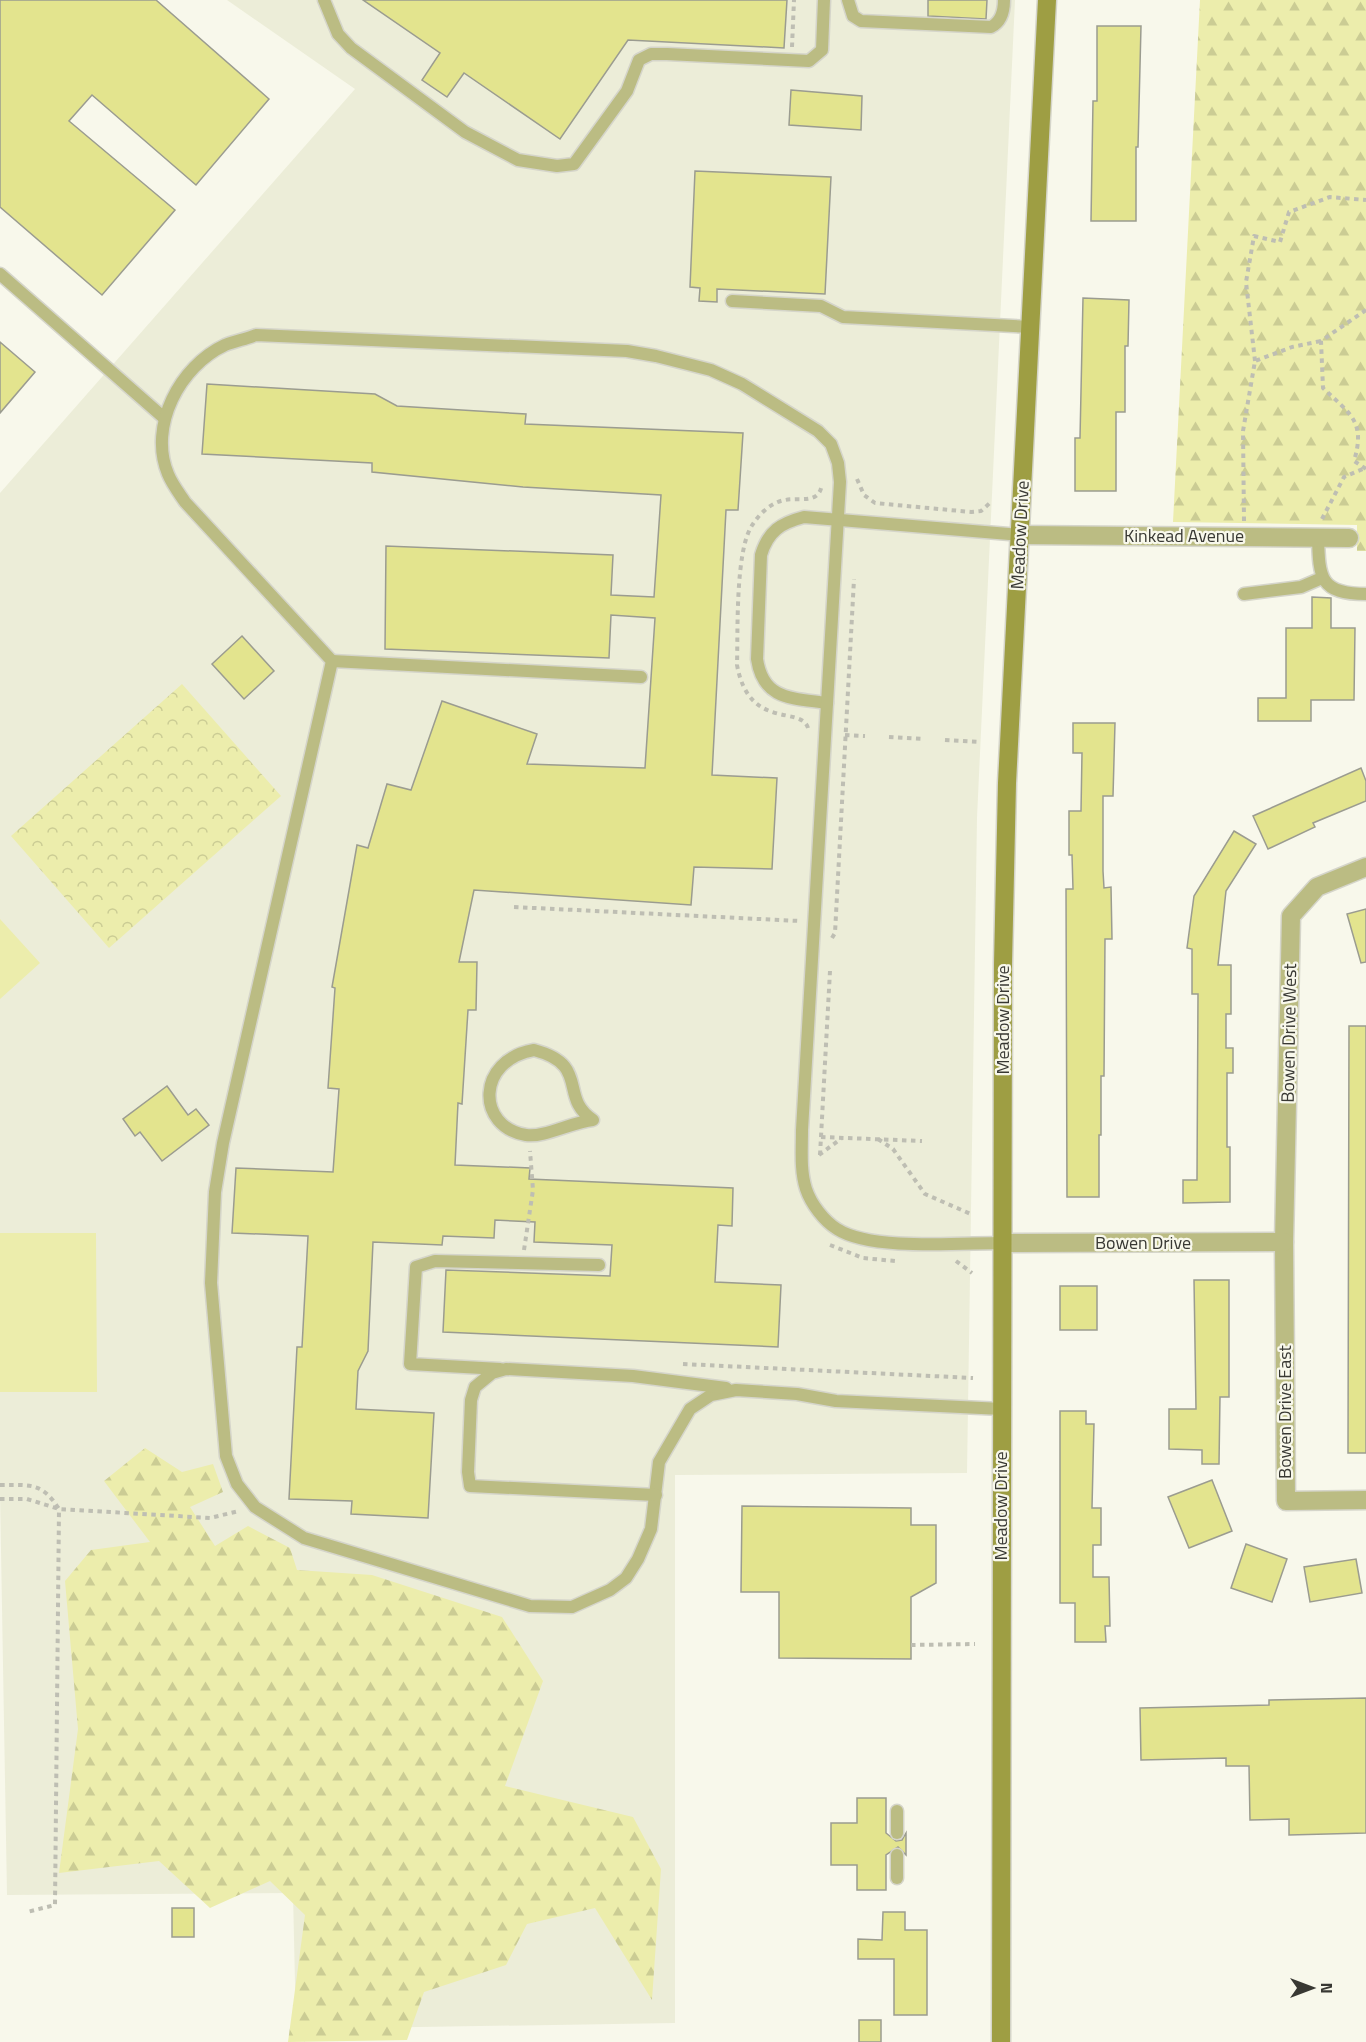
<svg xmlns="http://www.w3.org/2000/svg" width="1366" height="2042" font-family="'Titillium Web',sans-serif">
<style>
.built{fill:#ecedd8}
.forest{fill:url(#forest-firs)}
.park{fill:url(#park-crowns)}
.pitch{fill:#ecedac}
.building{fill:#e3e48e;stroke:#9b9c90;stroke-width:1.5}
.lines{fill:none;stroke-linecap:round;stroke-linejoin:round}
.lane-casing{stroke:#d5d5ca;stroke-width:15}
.street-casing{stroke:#d5d5ca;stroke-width:21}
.secondary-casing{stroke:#d5d5ca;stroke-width:21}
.path{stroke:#bebeb3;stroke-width:4;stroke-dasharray:4.5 4.5;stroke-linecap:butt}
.lane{stroke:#bbbc83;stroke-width:12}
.street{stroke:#bbbc83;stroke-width:18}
.secondary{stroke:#9e9e43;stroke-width:18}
.labels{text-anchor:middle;stroke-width:4.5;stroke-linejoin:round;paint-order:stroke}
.street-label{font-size:18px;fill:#383833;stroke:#f8f8eb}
</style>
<defs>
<pattern id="forest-firs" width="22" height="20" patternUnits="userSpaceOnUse" patternTransform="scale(1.5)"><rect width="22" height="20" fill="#ecedac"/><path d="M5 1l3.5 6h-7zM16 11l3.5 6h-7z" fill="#cbcc94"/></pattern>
<pattern id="park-crowns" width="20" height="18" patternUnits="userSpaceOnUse" patternTransform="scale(1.5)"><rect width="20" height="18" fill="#ecedac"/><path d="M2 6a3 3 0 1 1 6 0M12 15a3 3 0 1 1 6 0" fill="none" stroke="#cbcc94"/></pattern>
</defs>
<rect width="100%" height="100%" fill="#f8f8eb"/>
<path class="built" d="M 227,0 L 1015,0 L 977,818 L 967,1473 L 675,1475 L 675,2023 L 296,2029 L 293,1893 L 7,1895 L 0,1492 L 0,493 L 355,89 Z"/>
<g class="forest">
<path d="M 1200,0 L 1366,0 L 1366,551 L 1357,551 L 1357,525 L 1173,522 Z"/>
<path d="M 145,1448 L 182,1472 L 213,1464 L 223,1492 L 190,1507 L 215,1546 L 248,1526 L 290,1548 L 297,1570 L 372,1575 L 502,1617 L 543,1681 L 505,1786 L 633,1817 L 661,1869 L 652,2000 L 595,1908 L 527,1924 L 506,1965 L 424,1992 L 407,2040 L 288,2042 L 305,1915 L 270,1881 L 210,1908 L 159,1861 L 59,1873 L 78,1729 L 65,1581 L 91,1550 L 150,1542 L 104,1481 Z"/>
</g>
<path class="park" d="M 182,684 L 281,796 L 109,948 L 11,836 Z"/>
<g class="pitch">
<path d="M 0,919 L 40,963 L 0,999 Z"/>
<path d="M 0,1233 L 96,1233 L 97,1392 L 0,1392 Z"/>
</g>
<g class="building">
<path d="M 0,0 L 156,0 L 269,99 L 196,185 L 92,95 L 69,121 L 175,210 L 102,295 L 0,207 Z"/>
<path d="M 363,0 L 787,0 L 784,48 L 628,40 L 560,139 L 464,73 L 447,97 L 422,80 L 440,53 Z"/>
<path d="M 928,0 L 987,0 L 986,19 L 928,16 Z"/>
<path d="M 1097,26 L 1141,26 L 1138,147 L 1136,147 L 1136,221 L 1091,221 L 1093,101 L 1097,101 Z"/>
<path d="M 791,90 L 862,96 L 861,130 L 789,125 Z"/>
<path d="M 695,171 L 831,177 L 825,294 L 717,289 L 717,302 L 699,301 L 700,288 L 690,287 Z"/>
<path d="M 1083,298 L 1129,300 L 1128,346 L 1125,346 L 1125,412 L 1116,412 L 1116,491 L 1075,491 L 1075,438 L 1080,438 Z"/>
<path d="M 0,342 L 35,372 L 0,413 Z"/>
<path d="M 207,384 L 375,394 L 397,406 L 526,414 L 525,424 L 743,433 L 738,510 L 726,510 L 712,775 L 777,778 L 772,869 L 694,867 L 691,905 L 474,890 L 459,962 L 477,962 L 476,1010 L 468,1010 L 462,1104 L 458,1103 L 455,1165 L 530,1168 L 529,1179 L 733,1188 L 732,1226 L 718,1225 L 715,1282 L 781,1285 L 778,1347 L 443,1332 L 446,1270 L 610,1276 L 612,1245 L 534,1242 L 535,1222 L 495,1220 L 494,1238 L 443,1236 L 442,1245 L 373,1242 L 368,1351 L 358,1371 L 356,1409 L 434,1413 L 428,1518 L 351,1514 L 352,1501 L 289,1499 L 297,1347 L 302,1347 L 308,1236 L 232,1233 L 236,1168 L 333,1172 L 339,1089 L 328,1088 L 335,988 L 332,987 L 357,845 L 368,848 L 387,784 L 411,790 L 442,701 L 537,734 L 527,764 L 645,768 L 655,618 L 611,615 L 609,658 L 385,649 L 386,546 L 613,555 L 611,595 L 654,597 L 661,495 L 523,487 L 372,472 L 372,463 L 202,454 Z"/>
<path d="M 1312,597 L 1331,598 L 1331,628 L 1355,628 L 1354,700 L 1311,700 L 1311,721 L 1258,721 L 1258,698 L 1286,698 L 1286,628 L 1312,628 Z"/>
<path d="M 242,636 L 274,671 L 244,699 L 212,664 Z"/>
<path d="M 1073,723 L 1115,723 L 1113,796 L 1103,796 L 1103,871 L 1104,888 L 1111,887 L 1112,939 L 1105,939 L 1104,1076 L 1101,1076 L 1101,1135 L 1099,1135 L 1099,1197 L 1067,1197 L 1066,889 L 1073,889 L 1072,855 L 1069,855 L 1069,811 L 1081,811 L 1082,753 L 1073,753 Z"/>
<path d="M 1361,768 L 1366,781 L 1366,801 L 1313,823 L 1315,827 L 1268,849 L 1253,816 Z"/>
<path d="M 1234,831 L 1256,844 L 1226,891 L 1218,965 L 1231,965 L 1231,1014 L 1226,1014 L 1226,1048 L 1233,1048 L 1233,1073 L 1227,1073 L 1227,1147 L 1230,1147 L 1230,1202 L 1183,1203 L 1183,1180 L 1197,1180 L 1198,994 L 1192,994 L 1192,949 L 1187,948 L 1194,896 Z"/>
<path d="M 1366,909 L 1366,962 L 1361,963 L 1347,914 Z"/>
<path d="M 1349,1026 L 1366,1026 L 1366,1453 L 1348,1453 Z"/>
<path d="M 167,1086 L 188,1115 L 196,1109 L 209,1125 L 162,1161 L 140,1132 L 135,1136 L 123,1119 Z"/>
<path d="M 1194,1280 L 1229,1280 L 1229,1397 L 1220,1397 L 1219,1464 L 1202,1464 L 1202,1450 L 1169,1449 L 1169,1409 L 1196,1409 Z"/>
<rect x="1060" y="1286" width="37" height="44"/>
<path d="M 1060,1411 L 1086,1411 L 1086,1424 L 1094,1424 L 1092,1508 L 1101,1508 L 1101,1545 L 1093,1545 L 1093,1577 L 1109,1577 L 1110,1626 L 1105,1626 L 1106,1642 L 1075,1642 L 1075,1603 L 1060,1603 Z"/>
<path d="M 1212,1480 L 1232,1531 L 1189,1548 L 1168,1497 Z"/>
<path d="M 742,1506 L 911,1508 L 911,1525 L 936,1525 L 936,1583 L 911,1597 L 911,1659 L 779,1658 L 779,1592 L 741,1592 Z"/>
<path d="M 1246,1544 L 1287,1559 L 1272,1602 L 1231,1588 Z"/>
<path d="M 1356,1559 L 1362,1593 L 1310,1602 L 1304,1567 Z"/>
<path d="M 1366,1698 L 1366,1833 L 1289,1835 L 1289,1819 L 1250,1820 L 1249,1766 L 1226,1766 L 1226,1758 L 1141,1760 L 1140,1708 L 1269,1705 L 1269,1700 Z"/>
<path d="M 857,1798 L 886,1798 L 886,1833 L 896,1841 L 902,1840 L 906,1833 L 906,1855 L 898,1847 L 886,1855 L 886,1890 L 857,1890 L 857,1865 L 831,1865 L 831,1823 L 857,1823 Z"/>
<rect x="172" y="1908" width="22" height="29"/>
<path d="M 883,1912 L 905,1912 L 905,1930 L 927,1930 L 927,2015 L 894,2015 L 894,1959 L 858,1959 L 858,1939 L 882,1940 Z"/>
<rect x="859" y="2020" width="22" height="22"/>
</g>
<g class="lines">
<defs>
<g id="lane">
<path d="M 324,0 L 338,34 L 351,48 L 465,132 L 518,160 L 557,166 L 574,164 L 627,91 L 639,60 L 651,54 L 667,54 L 809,61 L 822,50 L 824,0"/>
<path d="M 848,0 L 853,16 L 861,21 L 991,27 C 1001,22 1004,11 1004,0"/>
<path d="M 0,274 L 163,417"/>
<path d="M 732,301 L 821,306 L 843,317 L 1031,327"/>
<path d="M 1318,537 C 1319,578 1320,594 1366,594"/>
<path d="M 1244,594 L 1301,587 L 1322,578"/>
<path d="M 332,661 L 641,677"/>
<path d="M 827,703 C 792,698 763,700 757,659 L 761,555 C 768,531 781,523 804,517 L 1020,535"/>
<path d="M 534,1050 C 591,1065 558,1097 593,1120 C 572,1122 544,1138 526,1135 C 476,1127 476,1060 534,1050 Z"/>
<path d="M 500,1369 L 410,1364 L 416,1267 L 435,1261 L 599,1265"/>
<path d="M 1002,1409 L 836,1401 L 797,1394 L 736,1390 L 711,1395 L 690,1409 L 659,1462 L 651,1529 L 638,1559 L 626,1578 L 610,1590 L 572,1607 L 530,1606 L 304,1538 L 255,1507 L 237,1484 L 226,1456 L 211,1283 L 215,1192 L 223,1143 L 332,661 L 185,502 C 179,493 172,484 168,474 C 148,426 180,366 225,345 C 235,341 246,339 256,335 L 627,351 L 656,356 L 711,370 L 742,384 L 818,431 L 831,444 L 838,463 L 840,482 L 802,1130 C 802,1150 800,1170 806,1189 C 811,1204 824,1221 837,1229 C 871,1251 960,1243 1002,1243"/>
<path d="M 656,1495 L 470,1486 L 468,1472 L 471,1400 L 475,1387 L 492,1373 L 506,1369 L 633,1376 L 726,1388"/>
<path d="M 897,1811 L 897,1833"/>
<path d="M 897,1855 L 897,1878"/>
</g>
<g id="street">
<path d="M 1020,535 L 1349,538"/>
<path d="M 1366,867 L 1317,887 L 1291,916 L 1284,1242 L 1286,1501 L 1366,1500"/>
<path d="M 1002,1243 L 1284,1242"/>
</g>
<path id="secondary" d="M 1001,2042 L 1003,964 L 1007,783 L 1047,0"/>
</defs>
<use href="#lane" class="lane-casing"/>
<use href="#street" class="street-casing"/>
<use href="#secondary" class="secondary-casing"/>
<g class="path">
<path d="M 792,47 L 794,0"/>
<path d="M 1366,310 L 1321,341 L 1323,388 C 1350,414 1366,421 1354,461 L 1366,469"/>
<path d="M 1255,361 L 1246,282 L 1254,236 L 1280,242 L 1289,212 L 1330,197 L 1366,200"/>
<path d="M 857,479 L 864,495 L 875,503 L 971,512 L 981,511 L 992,501"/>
<path d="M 1322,519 L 1344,477 L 1363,469"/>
<path d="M 1244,521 L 1243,431 L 1255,361 L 1292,347 L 1321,341"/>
<path d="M 808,728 C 801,705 749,731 737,665 C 738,632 735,548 753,524 C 760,513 772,502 785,500 C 801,497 819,505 822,484"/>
<path d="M 845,735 L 865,736"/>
<path d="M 889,737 L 923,739"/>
<path d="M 945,740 L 980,742"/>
<path d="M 514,907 L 800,921"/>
<path d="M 832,938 L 835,933 L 854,579"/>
<path d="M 821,1137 L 922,1141"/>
<path d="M 878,1139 L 893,1149 L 925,1194 L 973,1215"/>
<path d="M 819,1155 L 842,1138"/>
<path d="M 820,1155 L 830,971"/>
<path d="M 830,1245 L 863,1258 L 895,1261"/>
<path d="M 524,1250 L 533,1190 L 530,1151"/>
<path d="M 956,1261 L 972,1273"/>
<path d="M 683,1364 L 973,1378"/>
<path d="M 0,1485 C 30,1485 42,1482 59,1509 L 55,1905 L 27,1912"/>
<path d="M 0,1499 L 27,1499 L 59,1509 L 210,1518 L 239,1511"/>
<path d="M 911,1645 L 975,1644"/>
</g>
<use href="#lane" class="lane"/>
<use href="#street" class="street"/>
<use href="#secondary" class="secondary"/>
</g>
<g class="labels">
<g class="street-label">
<text transform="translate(1020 535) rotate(-87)" y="6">Meadow Drive</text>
<text x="1184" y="542">Kinkead Avenue</text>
<text transform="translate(1003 1020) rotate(-90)" y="6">Meadow Drive</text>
<text transform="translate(1289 1033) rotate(-89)" y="6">Bowen Drive West</text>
<text x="1143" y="1249">Bowen Drive</text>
<text transform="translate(1285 1412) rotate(-90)" y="6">Bowen Drive East</text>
<text transform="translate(1001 1506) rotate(-90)" y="6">Meadow Drive</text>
</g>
</g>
<g transform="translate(1312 1988) rotate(90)" stroke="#f8f8eb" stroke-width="4.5" paint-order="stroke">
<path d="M0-4.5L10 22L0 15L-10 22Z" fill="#383833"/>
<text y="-9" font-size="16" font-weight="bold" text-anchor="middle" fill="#383833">N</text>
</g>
</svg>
